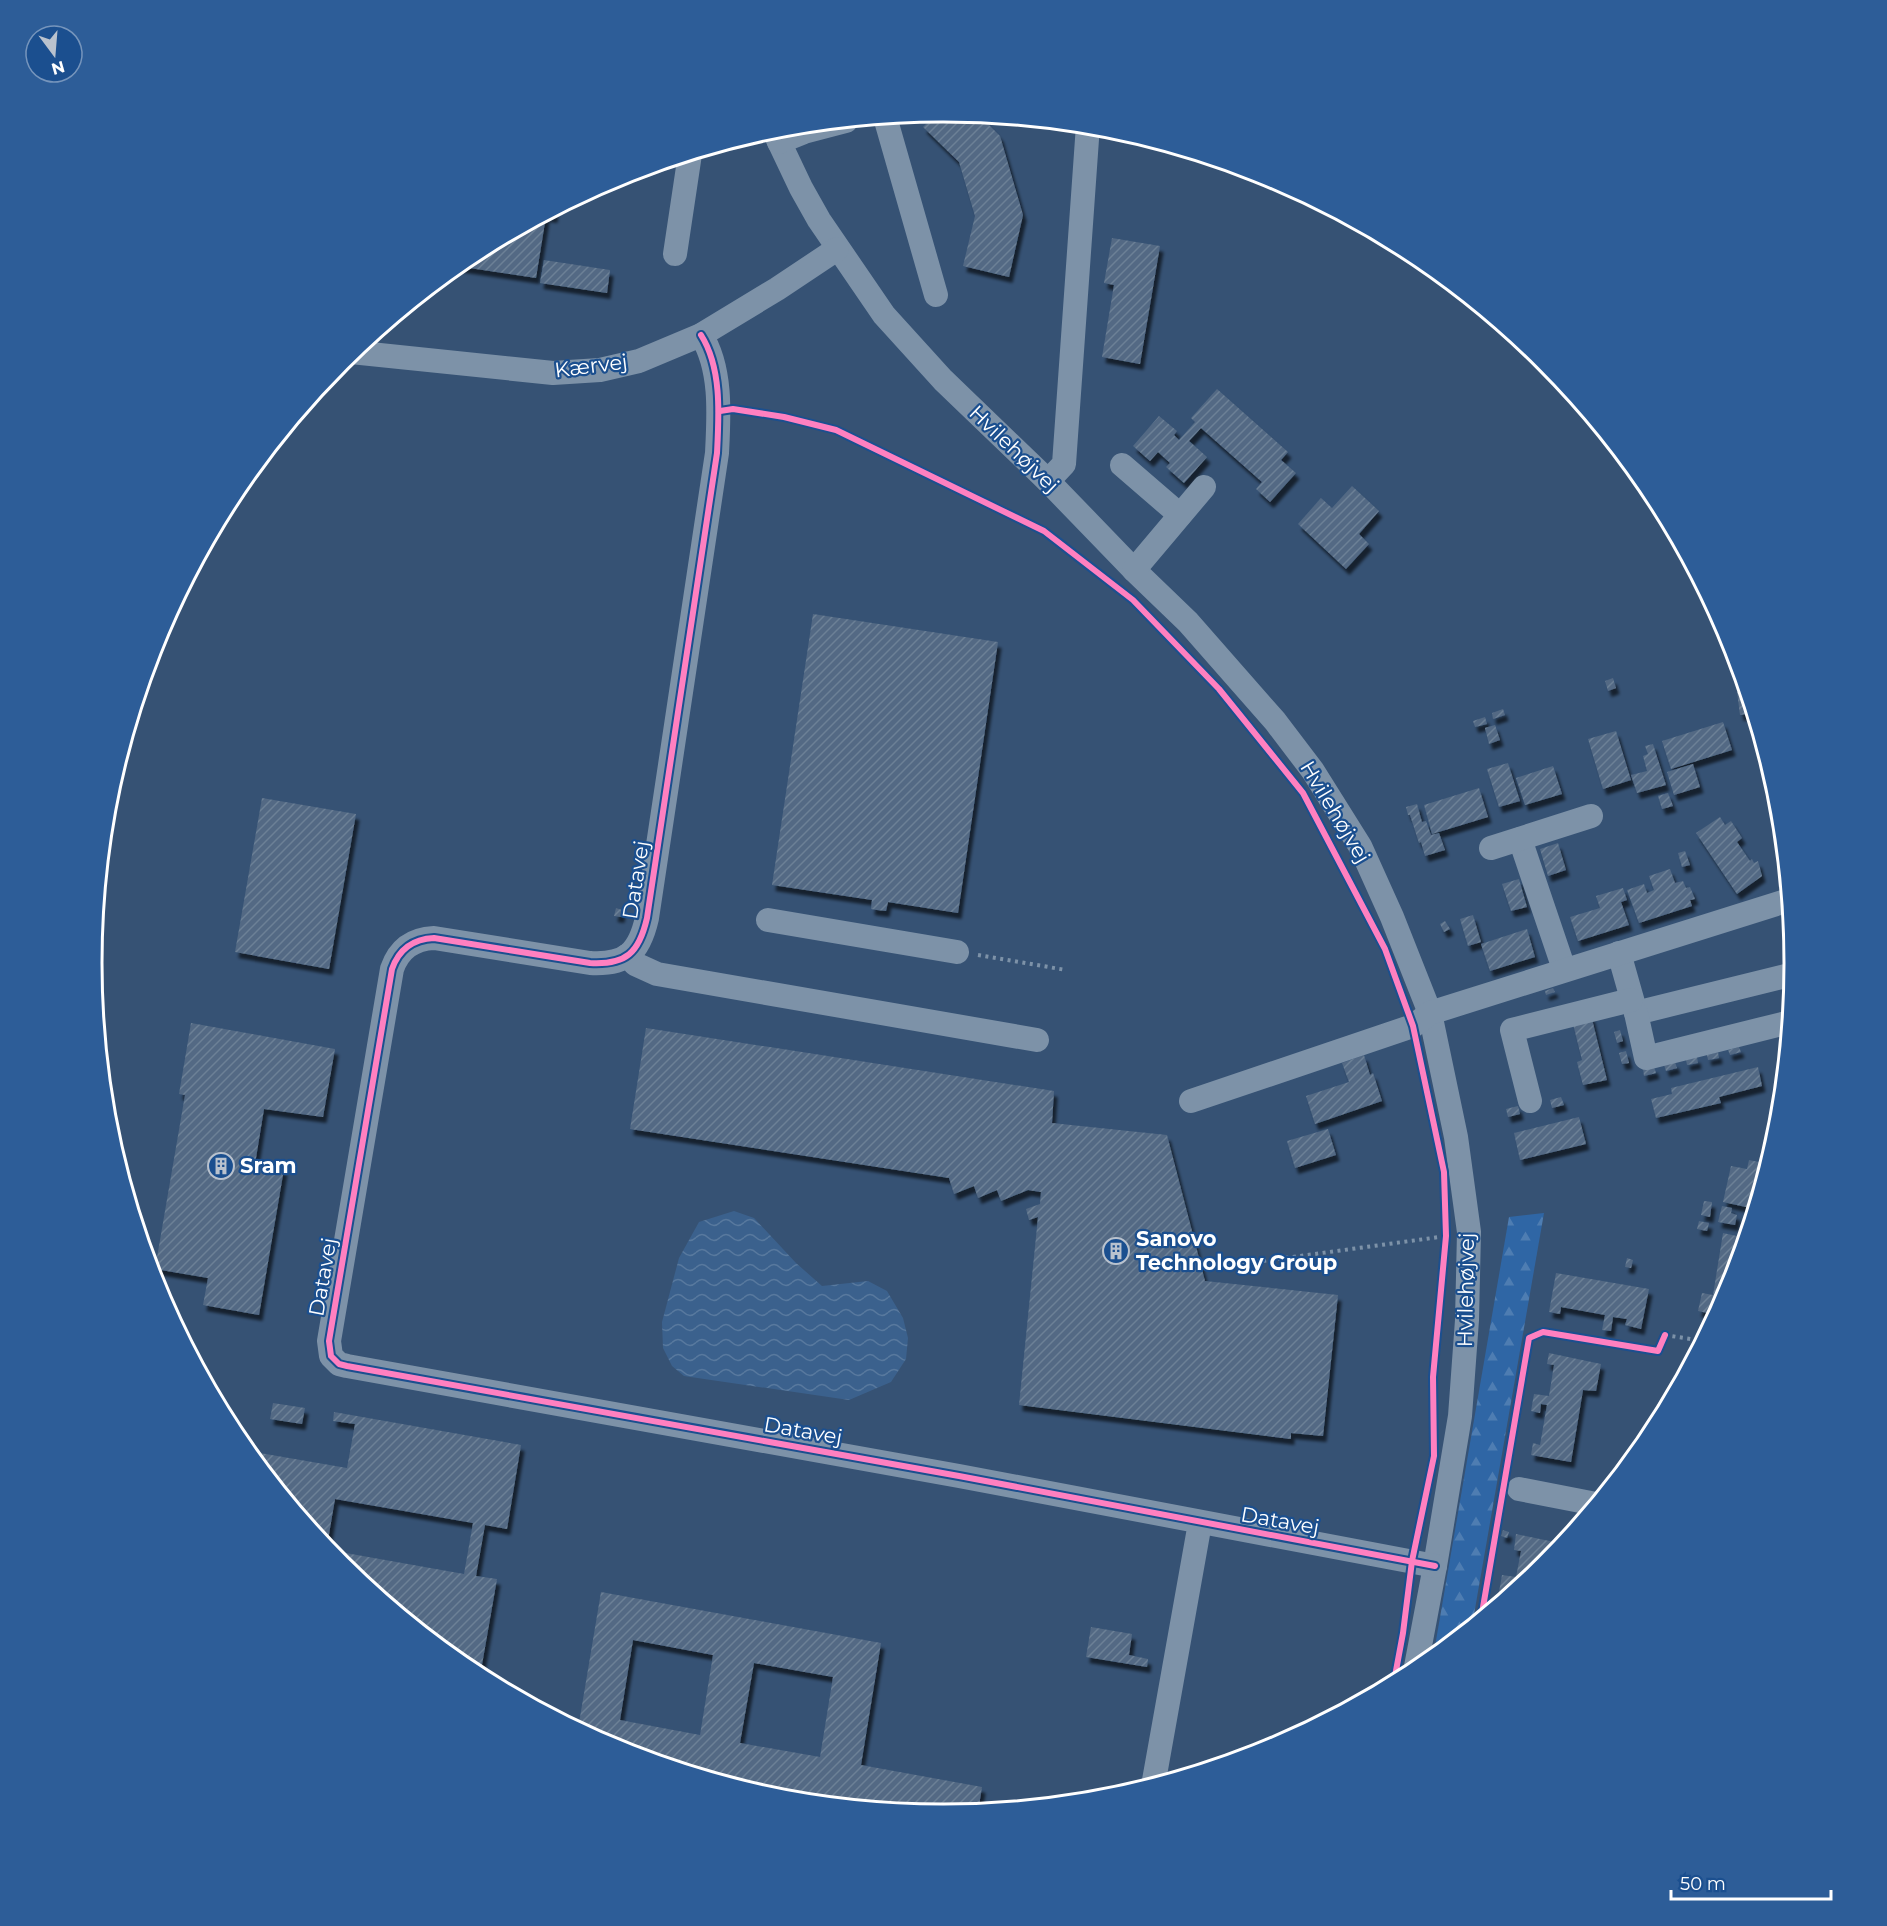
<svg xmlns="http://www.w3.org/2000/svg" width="1887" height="1926" font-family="Montserrat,sans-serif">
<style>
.forest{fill:url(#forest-firs)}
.water{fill:url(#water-waves)}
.building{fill:url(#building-hatch);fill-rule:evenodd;filter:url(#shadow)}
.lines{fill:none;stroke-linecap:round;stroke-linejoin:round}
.path{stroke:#7d92a8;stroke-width:4;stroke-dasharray:3 4.5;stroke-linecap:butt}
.minor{stroke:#7d92a8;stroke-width:24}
.cycleway-casing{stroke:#1b4f8f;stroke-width:10}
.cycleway{stroke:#ff80c0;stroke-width:6}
.labels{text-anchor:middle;stroke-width:4.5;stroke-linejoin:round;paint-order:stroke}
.street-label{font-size:21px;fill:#fff;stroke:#1b4f8f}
.poi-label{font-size:21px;font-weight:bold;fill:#fff;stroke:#1b4f8f;text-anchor:start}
.rim{fill:none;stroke:#fff;stroke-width:3}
</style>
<defs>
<pattern id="forest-firs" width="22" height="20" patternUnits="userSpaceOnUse" patternTransform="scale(1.5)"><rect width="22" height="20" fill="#2f66a5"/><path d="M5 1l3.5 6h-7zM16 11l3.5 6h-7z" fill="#4e7db2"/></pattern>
<pattern id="water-waves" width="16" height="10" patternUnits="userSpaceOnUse" patternTransform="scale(1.5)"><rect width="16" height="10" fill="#3b618d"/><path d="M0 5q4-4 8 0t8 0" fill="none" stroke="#58799e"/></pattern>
<pattern id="building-hatch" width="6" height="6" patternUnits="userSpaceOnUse" patternTransform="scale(1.5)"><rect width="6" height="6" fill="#526984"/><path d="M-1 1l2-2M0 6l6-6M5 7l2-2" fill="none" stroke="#6c8096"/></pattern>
<filter id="shadow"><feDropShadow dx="3.5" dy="6" stdDeviation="1.5" flood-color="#0009"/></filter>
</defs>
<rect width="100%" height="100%" fill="#365274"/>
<path class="forest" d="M 1544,1213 L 1472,1626 L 1433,1658 L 1509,1217 Z"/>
<path class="water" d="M 734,1211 L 754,1218 L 796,1263 L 822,1286 L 868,1281 L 887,1291 L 903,1318 L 908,1338 L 906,1359 L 891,1382 L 849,1400 L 684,1376 L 672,1366 L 663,1348 L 662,1322 L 679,1258 L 699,1222 Z"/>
<g class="building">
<path d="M 944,111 L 978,114 L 1000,136 L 1023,215 L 1009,277 L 963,266 L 975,216 L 959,162 L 923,127 L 938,112 Z"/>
<path d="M 555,209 L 554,217 L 546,216 L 536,278 L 456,266 L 470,254 Z"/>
<path d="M 1112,238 L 1160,246 L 1140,364 L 1102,357 L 1114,285 L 1104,283 Z"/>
<path d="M 544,260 L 610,270 L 607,293 L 540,283 Z"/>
<path d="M 1217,389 L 1288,452 L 1281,460 L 1296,473 L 1270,502 L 1256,489 L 1262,482 L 1201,428 L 1189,441 L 1207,457 L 1184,483 L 1166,467 L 1170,463 L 1158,452 L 1150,461 L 1133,446 L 1159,416 L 1177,431 L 1174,435 L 1179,440 L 1195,422 L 1191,418 Z"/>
<path d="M 1352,486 L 1379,511 L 1359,534 L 1369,544 L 1346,569 L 1298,524 L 1321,498 L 1332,508 Z"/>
<path d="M 813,614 L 998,642 L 958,913 L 888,902 L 886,911 L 877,910 L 871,909 L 872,900 L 772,885 Z"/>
<path d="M 1613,678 L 1616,688 L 1608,691 L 1605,681 Z"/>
<path d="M 1747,691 L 1755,718 L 1748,719 L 1747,714 L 1740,715 L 1737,692 Z"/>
<path d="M 1503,709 L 1505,715 L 1493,719 L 1492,713 Z"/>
<path d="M 1485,717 L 1487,724 L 1475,727 L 1473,721 Z"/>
<path d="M 1723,722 L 1732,750 L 1671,769 L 1662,741 Z"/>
<path d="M 1495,725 L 1500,740 L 1489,744 L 1485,728 Z"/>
<path d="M 1616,731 L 1631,780 L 1603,789 L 1588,739 Z"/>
<path d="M 1653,744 L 1666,785 L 1637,793 L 1631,775 L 1647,771 L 1643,756 L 1648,754 L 1645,746 Z"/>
<path d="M 1762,745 L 1763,745 L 1778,792 L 1770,793 Z"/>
<path d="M 1508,763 L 1520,801 L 1499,807 L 1487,769 Z"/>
<path d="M 1693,764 L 1700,787 L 1674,795 L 1667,772 Z"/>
<path d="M 1553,766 L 1562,794 L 1525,805 L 1516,778 Z"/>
<path d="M 1479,788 L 1488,817 L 1432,834 L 1424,805 Z"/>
<path d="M 1668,793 L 1673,806 L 1662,809 L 1658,796 Z"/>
<path d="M 262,798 L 356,814 L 329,969 L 235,952 Z"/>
<path d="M 1417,804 L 1422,822 L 1426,821 L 1431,835 L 1439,833 L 1445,850 L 1425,856 L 1421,842 L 1419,843 L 1410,815 L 1408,815 L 1406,807 Z"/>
<path d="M 1720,817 L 1725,825 L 1731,821 L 1742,838 L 1737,842 L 1750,861 L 1752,859 L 1754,863 L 1758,861 L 1762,876 L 1737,894 L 1696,833 Z"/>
<path d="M 1558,843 L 1566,870 L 1548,876 L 1540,849 Z"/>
<path d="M 1685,851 L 1690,865 L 1682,867 L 1678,853 Z"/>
<path d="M 1670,869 L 1675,883 L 1683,881 L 1686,888 L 1690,887 L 1695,899 L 1690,900 L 1692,906 L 1639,923 L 1627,890 L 1644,884 L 1647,893 L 1654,890 L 1649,876 Z"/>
<path d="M 1519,879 L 1527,907 L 1511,911 L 1502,884 Z"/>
<path d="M 1623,888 L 1627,900 L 1621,902 L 1629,925 L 1578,941 L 1570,917 L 1600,908 L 1596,896 Z"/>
<path d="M 616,908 L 622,910 L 621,917 L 614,916 Z"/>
<path d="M 1473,915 L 1481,942 L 1468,946 L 1460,919 Z"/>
<path d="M 1445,921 L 1450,929 L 1444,932 L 1440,924 Z"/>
<path d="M 1527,929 L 1535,957 L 1490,971 L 1481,944 Z"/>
<path d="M 1553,988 L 1555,992 L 1546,995 L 1545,991 Z"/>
<path d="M 1591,1015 L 1607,1080 L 1583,1085 L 1577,1062 L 1582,1060 L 1572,1020 Z"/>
<path d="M 191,1023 L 335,1049 L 323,1117 L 264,1109 L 255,1164 L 284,1169 L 259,1315 L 203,1305 L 208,1278 L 155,1269 L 185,1095 L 179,1094 Z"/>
<path d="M 646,1028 L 1054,1091 L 1052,1123 L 1167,1135 L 1205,1281 L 1338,1295 L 1323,1436 L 1291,1433 L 1291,1439 L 1019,1405 L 1038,1217 L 1029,1220 L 1026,1209 L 1040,1204 L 1041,1192 L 1028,1190 L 1001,1201 L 997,1190 L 978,1198 L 974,1186 L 954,1194 L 949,1178 L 630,1129 Z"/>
<path d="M 1620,1030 L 1623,1041 L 1617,1043 L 1614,1032 Z"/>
<path d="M 1739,1047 L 1741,1052 L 1730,1055 L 1728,1050 Z"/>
<path d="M 1626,1051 L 1629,1063 L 1622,1064 L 1619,1053 Z"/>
<path d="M 1718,1052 L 1719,1058 L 1708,1060 L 1707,1055 Z"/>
<path d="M 1364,1055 L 1370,1075 L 1373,1073 L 1382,1101 L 1315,1124 L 1306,1096 L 1349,1082 L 1342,1063 Z"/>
<path d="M 1697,1057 L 1698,1063 L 1687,1065 L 1686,1060 Z"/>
<path d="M 1675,1062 L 1677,1068 L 1666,1071 L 1664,1065 Z"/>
<path d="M 1654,1067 L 1656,1073 L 1644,1076 L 1643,1069 Z"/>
<path d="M 1758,1067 L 1762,1086 L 1719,1097 L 1721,1103 L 1656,1118 L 1651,1099 L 1672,1094 L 1671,1088 Z"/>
<path d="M 1561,1097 L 1564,1105 L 1552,1108 L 1550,1100 Z"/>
<path d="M 1518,1106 L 1520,1114 L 1508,1117 L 1506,1109 Z"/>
<path d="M 1579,1117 L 1586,1144 L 1520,1160 L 1514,1133 Z"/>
<path d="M 1328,1129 L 1336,1155 L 1295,1168 L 1287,1141 Z"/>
<path d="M 1749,1160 L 1769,1164 L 1755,1209 L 1723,1202 L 1731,1166 L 1747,1169 Z"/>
<path d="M 1704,1201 L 1712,1202 L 1710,1217 L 1701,1215 Z"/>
<path d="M 1722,1206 L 1732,1208 L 1731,1213 L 1737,1215 L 1735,1225 L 1718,1222 Z"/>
<path d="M 1699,1221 L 1709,1223 L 1707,1231 L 1697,1229 Z"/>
<path d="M 1723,1233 L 1746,1238 L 1731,1289 L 1710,1328 L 1712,1314 L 1698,1311 L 1702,1293 L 1713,1295 Z"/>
<path d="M 1627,1258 L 1633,1260 L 1631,1268 L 1625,1267 Z"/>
<path d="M 1556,1273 L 1649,1289 L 1641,1329 L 1625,1325 L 1627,1319 L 1613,1317 L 1611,1331 L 1602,1330 L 1605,1315 L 1561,1307 L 1560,1314 L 1549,1312 Z"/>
<path d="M 1549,1353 L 1601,1364 L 1596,1391 L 1583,1390 L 1571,1462 L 1531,1455 L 1533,1443 L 1540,1445 L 1547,1405 L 1541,1404 L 1540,1413 L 1531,1411 L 1534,1394 L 1549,1396 L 1554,1365 L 1547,1364 Z"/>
<path d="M 273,1403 L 305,1408 L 302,1424 L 270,1419 Z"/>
<path d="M 1657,1404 L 1668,1406 L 1662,1417 L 1655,1416 Z"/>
<path d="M 334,1412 L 521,1445 L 507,1529 L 485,1525 L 476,1576 L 497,1579 L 480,1676 L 470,1671 L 341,1565 L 329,1550 L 464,1574 L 473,1523 L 335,1499 L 328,1540 L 319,1538 L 258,1464 L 260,1453 L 347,1468 L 355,1424 L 333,1421 Z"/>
<path d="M 1503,1530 L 1509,1532 L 1507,1538 L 1501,1536 Z"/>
<path d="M 1516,1534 L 1564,1544 L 1546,1566 L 1514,1592 L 1499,1592 L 1502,1575 L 1516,1577 L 1521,1551 L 1514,1550 Z"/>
<path d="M 601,1592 L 881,1643 L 861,1765 L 982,1787 L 978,1812 L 943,1815 L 884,1809 L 850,1803 L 849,1806 L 811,1802 L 812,1796 L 732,1781 L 732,1785 L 617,1750 L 578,1729 ZM 633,1640 L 713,1655 L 700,1735 L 620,1720 ZM 754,1663 L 833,1677 L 820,1757 L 740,1743 Z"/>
<path d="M 1091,1627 L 1132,1634 L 1129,1655 L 1148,1659 L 1147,1667 L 1086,1657 Z"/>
</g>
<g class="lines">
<g class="path">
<path d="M 978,955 L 1066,970"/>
<path d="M 1226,1266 L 1447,1236"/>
<path d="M 1665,1335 L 1703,1341"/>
</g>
<g class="minor">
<path d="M 885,117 L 936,295"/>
<path d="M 773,129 L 801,188 L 819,220 L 884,315 L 943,380 L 1048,481 L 1134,570 L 1188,622 L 1275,721 L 1313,771 L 1360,846 L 1392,917 L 1430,1013 L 1456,1137 L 1469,1232 L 1467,1320 L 1460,1416 L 1435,1566 L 1415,1672"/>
<path d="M 779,142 L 804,132 L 846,121"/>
<path d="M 675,254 L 690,154"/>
<path d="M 701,335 C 722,368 719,415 717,453 L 647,918 C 639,953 626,965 590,963 L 434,938 C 413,939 399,949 392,969 L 329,1341 L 331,1356 L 339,1364 L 347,1366 L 959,1476 L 1435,1566"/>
<path d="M 351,352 L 553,373 L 600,370 L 639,361 L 701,335 L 777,289 L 837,249"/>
<path d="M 1122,465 L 1180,515"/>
<path d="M 1048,481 L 1064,464 L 1088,125"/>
<path d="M 1134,570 L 1204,487"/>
<path d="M 1520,839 L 1564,969"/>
<path d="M 1491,848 L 1591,816"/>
<path d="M 768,920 L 957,952"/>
<path d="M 1619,953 L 1636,1013 L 1794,974"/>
<path d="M 628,955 L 635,964 L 657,974 L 1037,1040"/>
<path d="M 1636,1013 L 1646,1058 L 1790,1022"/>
<path d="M 1191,1101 L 1413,1026 L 1430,1013 L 1789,900"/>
<path d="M 1530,1101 L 1512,1030 L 1631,1000"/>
<path d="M 1519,1489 L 1596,1504"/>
<path d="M 1153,1786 L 1200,1523"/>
</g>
<defs>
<g id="cycleway">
<path d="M 701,335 C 722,368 719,415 717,453 L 647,918 C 639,953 626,965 590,963 L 434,938 C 413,939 399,949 392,969 L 329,1341 L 331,1356 L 339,1364 L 347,1366 L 959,1476 L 1435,1566"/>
<path d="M 720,411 L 733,409 L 784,417 L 836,430 L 1044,531 L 1133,600 L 1219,689 L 1303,793 L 1385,949 L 1413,1026 L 1444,1172 L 1446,1236 L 1433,1377 L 1434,1456 L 1412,1561 L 1403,1633 L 1395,1676 L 1392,1685"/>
<path d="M 1481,1619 L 1529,1338 L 1543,1332 L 1658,1351 L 1665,1335"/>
</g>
</defs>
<use href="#cycleway" class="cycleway-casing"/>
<use href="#cycleway" class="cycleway"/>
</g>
<defs>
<symbol id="building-ring" viewBox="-11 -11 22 22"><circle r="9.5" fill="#1b4f8f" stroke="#b9c2ce" stroke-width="1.5"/><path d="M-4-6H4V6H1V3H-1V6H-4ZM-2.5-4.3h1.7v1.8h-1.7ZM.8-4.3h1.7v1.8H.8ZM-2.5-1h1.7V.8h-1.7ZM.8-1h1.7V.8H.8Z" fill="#b9c2ce"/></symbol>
</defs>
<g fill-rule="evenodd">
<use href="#building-ring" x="206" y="1151" width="30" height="30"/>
<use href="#building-ring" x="1101" y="1236" width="30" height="30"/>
</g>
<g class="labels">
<g class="street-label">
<text transform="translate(591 366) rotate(-7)" y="7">Kærvej</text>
<text transform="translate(1014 449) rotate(44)" y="7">Hvilehøjvej</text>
<text transform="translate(1335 812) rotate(59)" y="7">Hvilehøjvej</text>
<text transform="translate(636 880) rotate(-81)" y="7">Datavej</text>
<text transform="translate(323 1277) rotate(-80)" y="7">Datavej</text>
<text transform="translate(1466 1290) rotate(-89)" y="7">Hvilehøjvej</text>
<text transform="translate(803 1431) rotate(10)" y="7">Datavej</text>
<text transform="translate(1280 1521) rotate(10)" y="7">Datavej</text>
</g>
<g class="poi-label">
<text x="240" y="1173">Sram</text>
<text x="1136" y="1246">Sanovo<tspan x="1136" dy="24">Technology Group</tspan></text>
</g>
</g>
<path d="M0 0H1887V1926H0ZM102 963a841 841 0 1 1 1682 0a841 841 0 1 1-1682 0Z" fill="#2d5d98" fill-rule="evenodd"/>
<path class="rim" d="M102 963a841 841 0 1 1 1682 0a841 841 0 1 1-1682 0Z"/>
<g transform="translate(54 54) rotate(164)"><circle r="28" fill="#1b4f8f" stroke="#7695bc" stroke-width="1.5"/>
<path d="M0-4.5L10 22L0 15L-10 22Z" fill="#b9c2ce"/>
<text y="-9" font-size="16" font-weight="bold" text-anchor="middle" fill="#ffffff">N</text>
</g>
<path d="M1671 1890v9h160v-9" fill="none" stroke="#ffffff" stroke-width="3"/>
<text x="1680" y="1890" font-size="18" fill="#ffffff" stroke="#1b4f8f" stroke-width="4.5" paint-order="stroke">50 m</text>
</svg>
